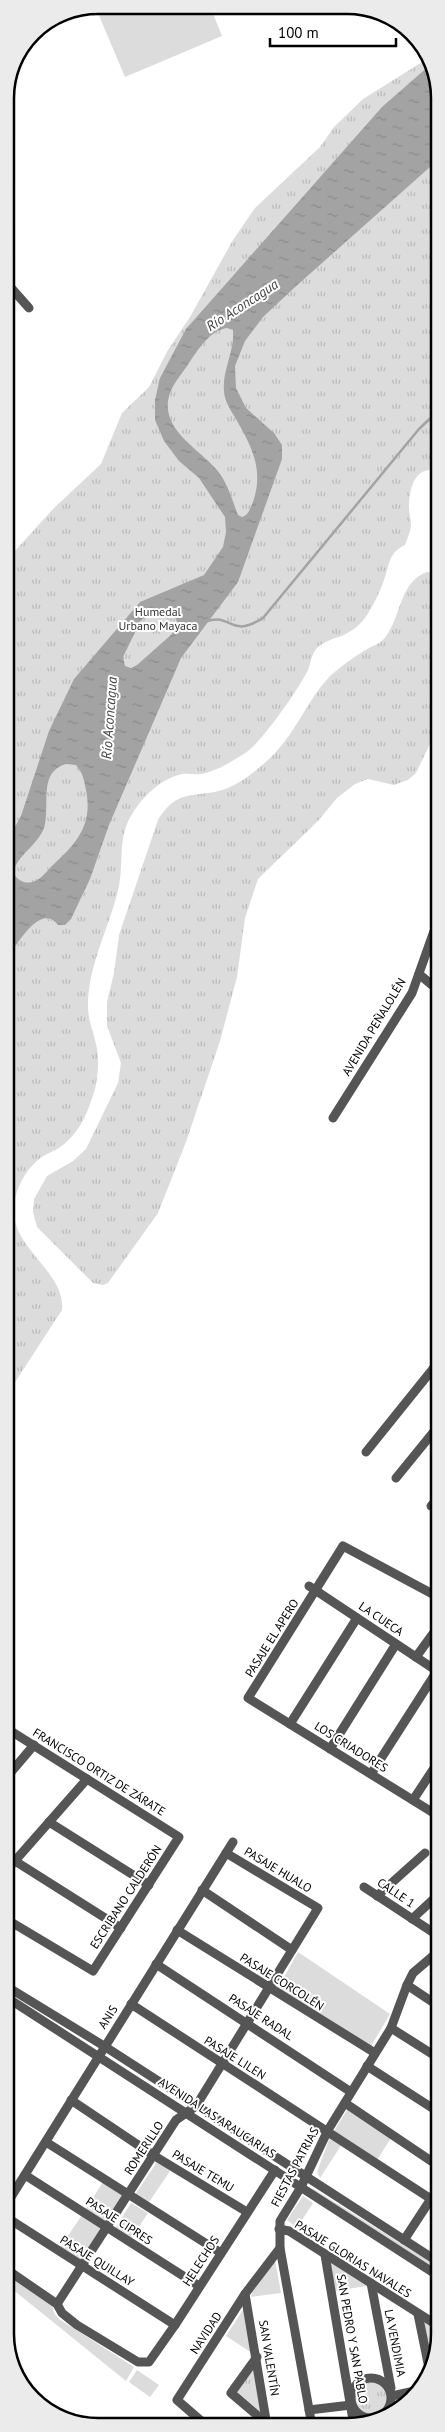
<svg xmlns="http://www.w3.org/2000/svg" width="445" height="2432" font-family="'PT Sans',sans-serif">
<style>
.grass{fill:#dcdcdc}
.park{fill:url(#park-tufts)}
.water{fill:url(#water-ripples);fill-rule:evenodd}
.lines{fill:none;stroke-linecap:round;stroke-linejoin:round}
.stream{stroke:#a3a3a3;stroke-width:2.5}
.minor{stroke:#555;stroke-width:9}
.labels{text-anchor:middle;stroke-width:4;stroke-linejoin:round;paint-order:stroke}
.park-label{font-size:12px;fill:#333;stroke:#fff}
.street-label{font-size:12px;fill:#000;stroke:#fff}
.water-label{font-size:14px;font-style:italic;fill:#444;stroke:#fff}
.rim{fill:none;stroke:#000;stroke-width:2.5}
</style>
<defs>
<pattern id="park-tufts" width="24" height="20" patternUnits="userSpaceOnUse" patternTransform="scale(1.25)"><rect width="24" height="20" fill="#dcdcdc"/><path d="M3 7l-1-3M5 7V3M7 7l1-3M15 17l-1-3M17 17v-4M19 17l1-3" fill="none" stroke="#bbb"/></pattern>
<pattern id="water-ripples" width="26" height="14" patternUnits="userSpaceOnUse" patternTransform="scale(1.25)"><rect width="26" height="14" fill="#a3a3a3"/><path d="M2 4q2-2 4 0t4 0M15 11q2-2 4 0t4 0" fill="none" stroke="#8b8b8b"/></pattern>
</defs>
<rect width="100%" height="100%" fill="#fff"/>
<g class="grass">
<path d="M 95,6 L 210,6 L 222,36 L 125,77 Z"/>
<path d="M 298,1952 L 390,2014 L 371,2046 L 278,1988 Z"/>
<path d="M 347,2110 L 391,2138 L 377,2160 L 334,2131 Z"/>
<path d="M 330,2137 L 342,2144 L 320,2178 L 317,2172 Z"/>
<path d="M 157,2162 L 170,2171 L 147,2205 L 134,2196 Z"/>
<path d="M 103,2182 L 123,2195 L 106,2223 L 85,2210 Z"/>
<path d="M 312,2188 L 440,2268 L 440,2273 L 314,2191 Z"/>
<path d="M 303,2196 L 313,2203 L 297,2228 L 287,2220 Z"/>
<path d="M 131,2203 L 148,2213 L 130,2240 L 114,2230 Z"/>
<path d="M 82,2215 L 102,2228 L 79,2262 L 59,2249 Z"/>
<path d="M 275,2260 L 281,2293 L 251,2297 L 252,2293 Z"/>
<path d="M 6,2273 L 52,2305 L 54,2313 L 59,2319 L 134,2367 L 126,2381 L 6,2284 Z"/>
<path d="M 244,2308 L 252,2353 L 226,2336 Z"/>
<path d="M 423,2320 L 440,2330 L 438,2345 L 428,2347 Z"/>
<path d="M 137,2370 L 159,2385 L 150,2397 L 129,2382 Z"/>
</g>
<g class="park">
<path d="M 427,59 L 439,86 L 439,471 C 416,464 409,487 409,507 C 409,513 411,520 411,526 C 410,533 407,539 405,545 C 388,553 390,564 384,580 C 380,592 372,608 365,618 C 348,640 331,635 317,648 C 311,655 311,662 308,670 C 300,687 263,740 248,751 C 235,760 217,771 201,774 C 195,775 188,773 182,774 C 158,779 136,803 127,824 C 119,843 123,866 119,886 C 110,927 88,964 88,1006 C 88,1020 93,1031 96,1044 C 100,1061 98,1084 91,1101 C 86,1117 77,1134 63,1145 C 56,1151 46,1153 38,1160 C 25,1171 16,1188 14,1205 C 9,1248 66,1271 62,1310 L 6,1396 L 5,562 L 53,509 L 101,464 L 122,413 L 149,387 L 168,350 L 190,317 L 233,240 L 255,208 L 320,147 L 334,127 L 363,99 Z"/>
<path d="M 427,572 L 439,574 L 439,725 L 416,773 L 408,780 L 394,785 L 368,779 L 355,784 L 337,798 L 318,821 L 258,879 L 245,918 L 237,977 L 220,1041 L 186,1142 L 158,1213 L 108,1283 L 103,1285 L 93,1283 L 37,1227 L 33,1212 L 34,1199 L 47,1176 L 73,1161 L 86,1149 L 118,1083 L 121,1063 L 107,1026 L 107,1002 L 114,973 L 119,935 L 158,820 C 180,784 199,801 230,787 C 246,780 263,765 275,753 C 297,730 308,699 330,676 C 341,666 354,657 367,649 C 372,646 379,644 383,640 C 402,619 398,582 427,572 Z"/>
<path d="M 329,2261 L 367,2286 L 335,2291 Z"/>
<path d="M 252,2368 L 256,2368 L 263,2412 L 260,2413 L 239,2396 L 237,2392 Z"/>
<circle cx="371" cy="2398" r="18"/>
</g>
<path class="water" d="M 430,65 L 439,85 L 439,159 L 294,288 L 263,317 L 245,341 L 235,366 L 236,388 L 246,408 L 274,433 L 282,445 L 282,459 L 238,582 L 181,658 L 109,825 L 90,879 L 71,919 L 65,925 L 58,925 C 40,901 15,948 5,961 L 5,845 L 21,816 L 49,731 L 74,679 L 140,602 L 204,575 L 223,547 L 226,532 L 225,517 L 199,478 L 179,461 L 164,441 L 155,420 L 155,400 L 160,378 L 186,329 L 382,107 ZM 227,328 L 233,330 C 235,351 222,370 224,391 C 224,400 231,411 236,419 C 252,447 264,470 253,502 C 250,508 249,515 242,517 L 238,515 C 232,500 228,483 217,470 C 197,447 158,428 170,393 C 174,382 185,370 191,360 C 200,347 211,330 227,328 ZM 168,610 L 174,613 L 177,622 L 172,634 L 137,665 L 131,668 L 125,666 L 123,657 L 141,620 L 152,614 ZM 66,764 L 76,765 C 83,773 84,780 86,790 C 93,825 77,843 52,866 C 48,870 41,879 35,881 C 26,885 18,881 13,873 C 18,854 37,846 44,828 C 51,806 37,772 66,764 Z"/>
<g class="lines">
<path class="stream" d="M 207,621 C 232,613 230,639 263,618 L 419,429 L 439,410"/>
<g class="minor">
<path d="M 5,281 L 29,308"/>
<path d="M 419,974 L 439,991"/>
<path d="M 333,1118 L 412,993 L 439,917"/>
<path d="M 366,1452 L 440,1360"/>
<path d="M 396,1478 L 440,1424"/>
<path d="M 431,1506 L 440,1495"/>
<path d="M 309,1586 L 440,1673"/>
<path d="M 440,1598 L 343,1546 L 248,1698 L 440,1817"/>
<path d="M 416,1657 L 440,1624"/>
<path d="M 290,1724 L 357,1618"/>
<path d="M 6,1728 L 179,1837 L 93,1971 L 6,1919"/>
<path d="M 330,1749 L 396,1644"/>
<path d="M 371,1774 L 437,1671"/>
<path d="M 6,1778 L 34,1745"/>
<path d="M 413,1800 L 440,1759"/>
<path d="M 49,1822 L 149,1885"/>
<path d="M 15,1861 L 121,1928"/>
<path d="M 6,1871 L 87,1779"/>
<path d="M 364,1887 L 440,1937"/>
<path d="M 202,1890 L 292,1950"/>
<path d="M 377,1896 L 425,1853"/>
<path d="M 412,1919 L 440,1893"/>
<path d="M 177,1930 L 375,2053"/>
<path d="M 156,1964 L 351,2092"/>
<path d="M 407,1985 L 440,2007"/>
<path d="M 6,1986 L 104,2046 L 440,2263"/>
<path d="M 6,1997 L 440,2277"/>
<path d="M 131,2004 L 431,2199"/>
<path d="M 391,2028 L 440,2059"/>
<path d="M 367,2066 L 440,2113"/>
<path d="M 71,2100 L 153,2155 L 247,2212"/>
<path d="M 345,2103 L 440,2167"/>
<path d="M 46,2142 L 221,2253"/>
<path d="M 25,2175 L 199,2286"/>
<path d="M 6,2205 L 233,1842"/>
<path d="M 6,2217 L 175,2325"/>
<path d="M 279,2229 L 289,2231 L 440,2327"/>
<path d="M 404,2240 L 440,2185"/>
<path d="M 325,2255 L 354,2426"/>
<path d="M 6,2269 L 57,2304 L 62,2313 L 77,2325 L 138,2362 L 149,2362 L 175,2325 L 275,2170"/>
<path d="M 371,2283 L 391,2388"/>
<path d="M 245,2294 L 267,2426"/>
<path d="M 57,2304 L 176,2120 L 196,2106 L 318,1908 L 226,1853"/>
<path d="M 418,2314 L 429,2368"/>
<path d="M 257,2357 L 231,2393 L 266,2423"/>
<circle cx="371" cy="2398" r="20"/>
<path d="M 392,2396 L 419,2390"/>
<path d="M 309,2410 L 351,2405"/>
<path d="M 207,2426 L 177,2400 L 245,2294 L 280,2248"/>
<path d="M 312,2426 L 280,2248 L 280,2221 L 301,2187 L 328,2130 L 391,2028 L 407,1985 L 413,1973 L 440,1950"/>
</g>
</g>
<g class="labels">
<g class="park-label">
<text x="158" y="616">Humedal<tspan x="158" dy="14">Urbano Mayaca</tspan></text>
</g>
<g class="street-label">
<text transform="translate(374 1027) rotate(-59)" y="4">AVENIDA PEÑALOLÉN</text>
<text transform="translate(381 1619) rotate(34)" y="4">LA CUECA</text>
<text transform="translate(272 1638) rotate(-58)" y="4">PASAJE EL APERO</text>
<text transform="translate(351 1747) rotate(32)" y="4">LOS CRIADORES</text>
<text transform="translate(99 1772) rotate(32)" y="4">FRANCISCO ORTIZ DE ZÁRATE</text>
<text transform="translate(278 1870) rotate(31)" y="4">PASAJE HUALO</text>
<text transform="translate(396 1893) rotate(34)" y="4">CALLE 1</text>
<text transform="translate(126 1897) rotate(-57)" y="4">ESCRIBANO CALDERÓN</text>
<text transform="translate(282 1982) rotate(32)" y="4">PASAJE CORCOLÉN</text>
<text transform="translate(108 2017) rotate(-58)" y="4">ANIS</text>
<text transform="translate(261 2017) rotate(33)" y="4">PASAJE RADAL</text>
<text transform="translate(235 2058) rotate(32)" y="4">PASAJE LILEN</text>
<text transform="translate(217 2118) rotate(33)" y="4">AVENIDA LAS ARAUCARIAS</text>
<text transform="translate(144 2148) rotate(-57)" y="4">ROMERILLO</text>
<text transform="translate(295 2167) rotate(-62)" y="4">FIESTAS PATRIAS</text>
<text transform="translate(203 2171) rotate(31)" y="4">PASAJE TEMU</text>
<text transform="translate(119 2221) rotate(33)" y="4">PASAJE CIPRES</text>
<text transform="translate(353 2259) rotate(32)" y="4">PASAJE GLORIAS NAVALES</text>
<text transform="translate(97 2261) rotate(32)" y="4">PASAJE QUILLAY</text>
<text transform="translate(201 2261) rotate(-57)" y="4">HELECHOS</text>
<text transform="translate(206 2333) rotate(-57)" y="4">NAVIDAD</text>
<text transform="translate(352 2339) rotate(80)" y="4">SAN PEDRO Y SAN PABLO</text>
<text transform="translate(395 2343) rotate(79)" y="4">LA VENDIMIA</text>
<text transform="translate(269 2358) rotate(81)" y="4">SAN VALENTÍN</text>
</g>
<g class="water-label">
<text transform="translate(242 305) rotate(-33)" y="5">Río Aconcagua</text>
<text transform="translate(109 718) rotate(-86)" y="5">Río Aconcagua</text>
</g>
</g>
<path d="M0 0H445V2432H0ZM98 14H347A84 84 0 0 1 431 98V2334A84 84 0 0 1 347 2418H98A84 84 0 0 1 14 2334V98A84 84 0 0 1 98 14Z" fill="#ebebeb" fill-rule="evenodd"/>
<path class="rim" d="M98 14H347A84 84 0 0 1 431 98V2334A84 84 0 0 1 347 2418H98A84 84 0 0 1 14 2334V98A84 84 0 0 1 98 14Z"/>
<path d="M270 38v8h126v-8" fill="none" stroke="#000000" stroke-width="2.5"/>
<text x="278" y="38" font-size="15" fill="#000000" stroke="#ffffff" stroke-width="4" paint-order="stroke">100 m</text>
</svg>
